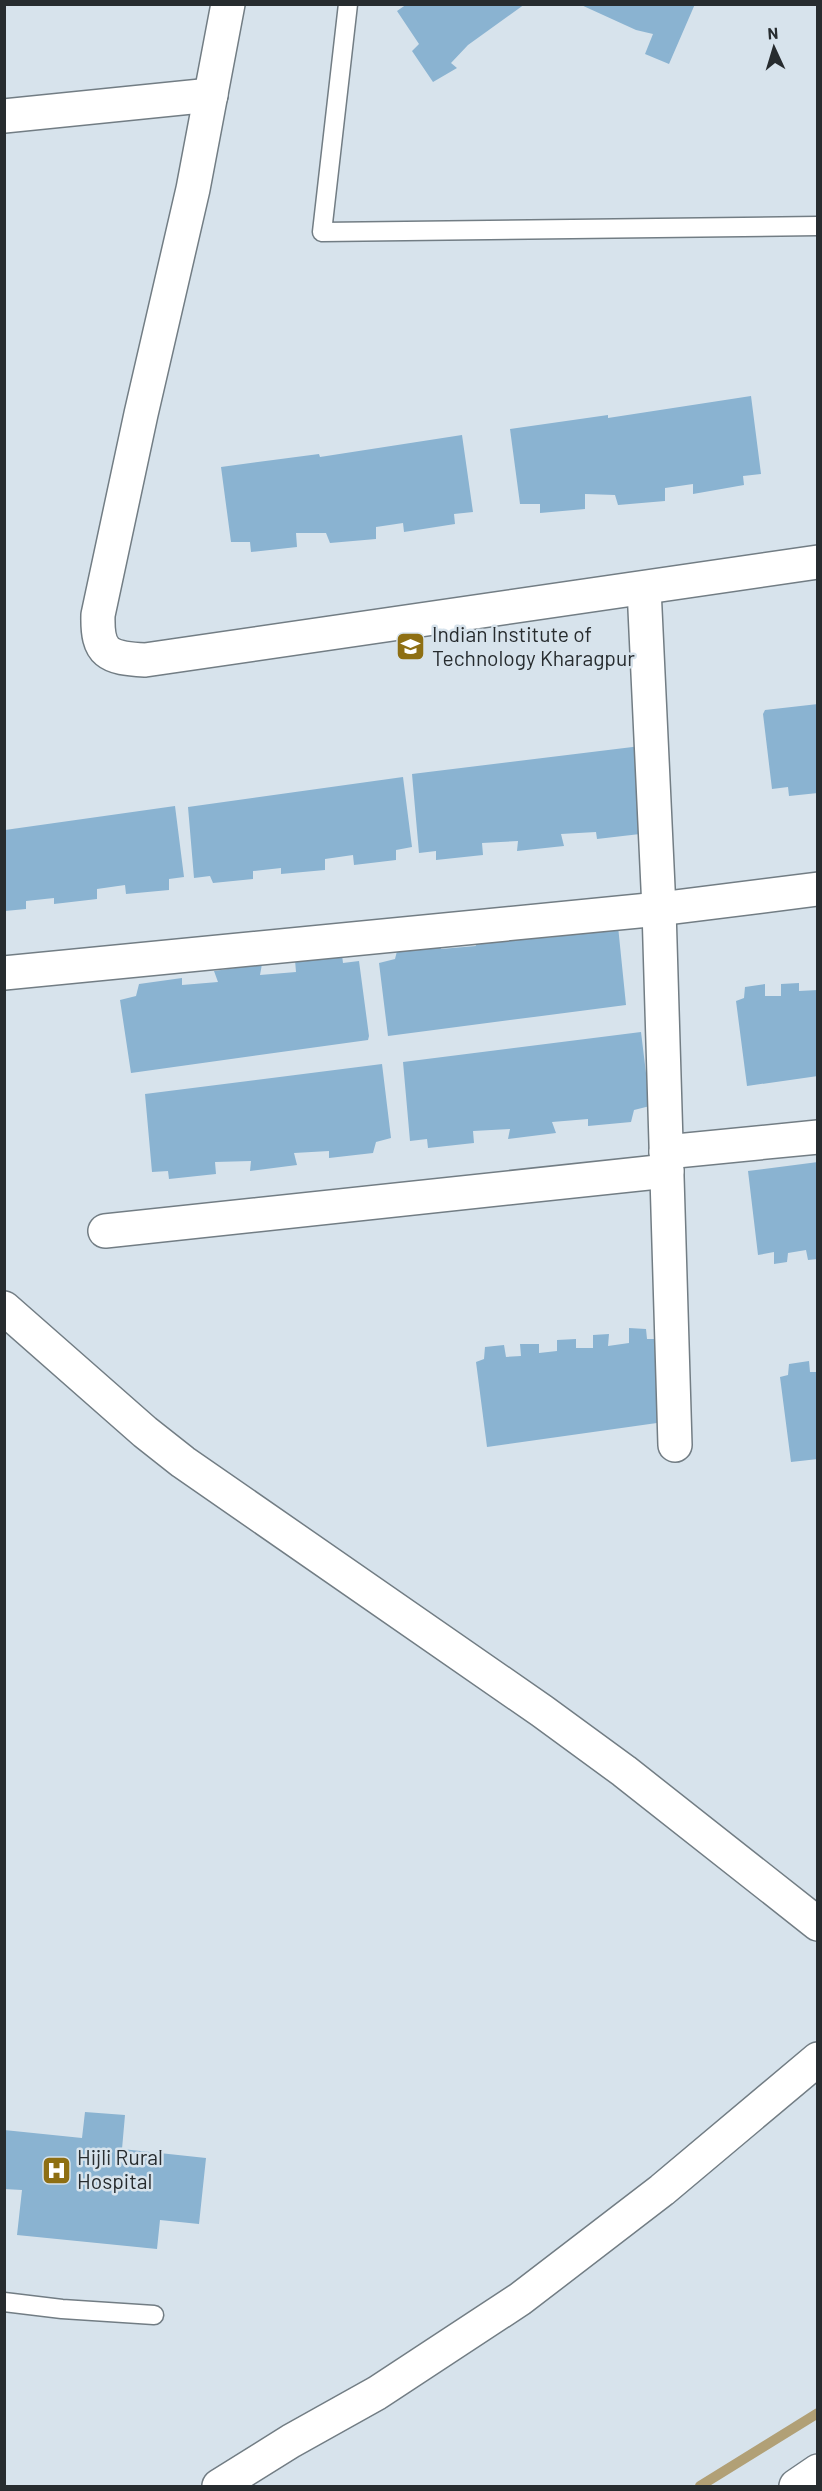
<svg xmlns="http://www.w3.org/2000/svg" width="822" height="2491" font-family="Barlow,sans-serif">
<style>
.lines{fill:none;stroke-linecap:round;stroke-linejoin:round}
.stream{stroke:#b1a076;stroke-width:10}
.building{fill:#8ab3d1}
.lane-casing{stroke:#727d84;stroke-width:21}
.street-casing{stroke:#727d84;stroke-width:36}
.lane{stroke:#fff;stroke-width:18}
.street{stroke:#fff;stroke-width:33}
.labels{text-anchor:middle;stroke-width:5;stroke-linejoin:round;paint-order:stroke}
.poi-label{font-size:21px;fill:#272c2f;stroke:#d7e3ec;text-anchor:start}
</style>
<rect width="100%" height="100%" fill="#d7e3ec"/>
<g class="lines">
<path class="stream" d="M 700,2486 L 818,2413"/>
</g>
<g class="building">
<path d="M 407,4 L 525,4 L 468,45 L 451,63 L 457,68 L 433,82 L 412,51 L 419,44 L 397,11 Z"/>
<path d="M 579,4 L 695,4 L 669,64 L 645,54 L 653,34 L 636,30 Z"/>
<path d="M 751,396 L 761,474 L 743,476 L 744,485 L 693,494 L 693,484 L 665,488 L 665,501 L 618,505 L 615,495 L 585,494 L 585,509 L 540,513 L 540,504 L 520,504 L 510,429 L 608,415 L 608,418 Z"/>
<path d="M 462,435 L 473,512 L 454,514 L 455,524 L 404,532 L 403,523 L 376,527 L 376,539 L 330,543 L 326,533 L 296,533 L 297,547 L 251,552 L 250,542 L 231,542 L 221,467 L 319,454 L 320,457 Z"/>
<path d="M 818,704 L 818,793 L 789,796 L 788,787 L 772,789 L 763,714 L 765,710 Z"/>
<path d="M 649,745 L 640,834 L 597,839 L 596,832 L 561,834 L 564,846 L 517,851 L 518,841 L 482,843 L 483,855 L 436,860 L 436,851 L 419,853 L 412,774 Z"/>
<path d="M 403,777 L 412,847 L 396,850 L 396,860 L 354,865 L 353,855 L 325,859 L 325,870 L 281,874 L 281,868 L 253,871 L 253,879 L 213,883 L 210,876 L 194,878 L 188,807 Z"/>
<path d="M 175,806 L 184,877 L 169,879 L 169,890 L 126,894 L 125,885 L 97,889 L 97,899 L 54,904 L 54,898 L 26,901 L 26,909 L 5,911 L 5,830 Z"/>
<path d="M 554,925 L 618,926 L 626,1005 L 388,1036 L 379,963 L 395,959 L 398,947 L 440,942 L 441,949 L 476,946 L 472,935 L 519,939 L 555,937 Z"/>
<path d="M 342,955 L 343,963 L 359,961 L 369,1036 L 368,1040 L 131,1073 L 120,1000 L 136,996 L 139,984 L 182,978 L 182,985 L 218,982 L 214,971 L 262,964 L 260,975 L 296,972 L 295,960 Z"/>
<path d="M 799,983 L 799,991 L 818,990 L 818,1076 L 747,1086 L 736,1001 L 744,998 L 745,987 L 765,984 L 765,996 L 781,996 L 781,984 Z"/>
<path d="M 641,1032 L 650,1106 L 634,1110 L 631,1122 L 588,1126 L 588,1119 L 552,1122 L 556,1133 L 508,1139 L 510,1129 L 473,1131 L 474,1143 L 428,1148 L 427,1139 L 410,1141 L 403,1062 Z"/>
<path d="M 382,1064 L 391,1138 L 376,1142 L 373,1153 L 329,1158 L 329,1151 L 294,1153 L 297,1165 L 250,1171 L 251,1161 L 215,1162 L 216,1174 L 169,1179 L 168,1171 L 152,1172 L 145,1094 Z"/>
<path d="M 818,1162 L 818,1259 L 808,1260 L 806,1250 L 788,1253 L 787,1262 L 774,1264 L 774,1252 L 758,1255 L 748,1171 Z"/>
<path d="M 629,1328 L 646,1329 L 647,1339 L 658,1339 L 664,1422 L 487,1447 L 476,1362 L 484,1359 L 485,1347 L 504,1345 L 506,1357 L 521,1356 L 520,1344 L 539,1344 L 539,1353 L 557,1351 L 557,1340 L 576,1339 L 576,1348 L 593,1348 L 593,1335 L 609,1334 L 608,1346 L 629,1343 Z"/>
<path d="M 809,1361 L 810,1372 L 818,1372 L 818,1459 L 791,1462 L 780,1377 L 788,1375 L 789,1364 Z"/>
<path d="M 85,2112 L 125,2115 L 122,2149 L 206,2158 L 199,2224 L 160,2220 L 157,2249 L 17,2235 L 22,2190 L 4,2189 L 4,2130 L 82,2138 Z"/>
</g>
<g class="lines">
<defs>
<g id="lane">
<path d="M 348,4 L 322,232 L 818,226"/>
<path d="M 4,2302 L 62,2309 L 154,2315"/>
</g>
<g id="street">
<path d="M 228,4 L 193,189 L 141,414 L 98,615 C 97,654 108,658 145,660 L 818,562"/>
<path d="M 4,116 L 211,95"/>
<path d="M 644,588 L 659,909 L 675,1445"/>
<path d="M 4,973 L 659,909 L 818,889"/>
<path d="M 666,1152 L 818,1137"/>
<path d="M 105,1231 L 667,1171"/>
<path d="M 4,1308 L 145,1432 L 183,1462 L 542,1711 L 624,1771 L 818,1924"/>
<path d="M 219,2486 L 291,2441 L 377,2393 L 520,2299 L 662,2190 L 818,2059"/>
<path d="M 796,2486 L 818,2471"/>
</g>
</defs>
<use href="#lane" class="lane-casing"/>
<use href="#street" class="street-casing"/>
<use href="#lane" class="lane"/>
<use href="#street" class="street"/>
</g>
<defs>
<symbol id="university-square" viewBox="-11 -11 22 22"><rect x="-9" y="-9" width="18" height="18" rx="4" fill="#8e6f13" stroke="#d7e3ec"/><path d="M0-5L7-2L0 1L-7-2ZM-4 1L0 2.5L4 1V4Q0 6-4 4Z" fill="#fff"/></symbol>
<symbol id="hospital-square" viewBox="-11 -11 22 22"><rect x="-9" y="-9" width="18" height="18" rx="4" fill="#8e6f13" stroke="#d7e3ec"/><path d="M-5-5h3v3.5h4V-5h3V5h-3V1.5h-4V5h-3Z" fill="#fff"/></symbol>
</defs>
<g fill-rule="evenodd">
<use href="#university-square" x="394" y="630" width="33" height="33"/>
<use href="#hospital-square" x="40" y="2154" width="33" height="33"/>
</g>
<g class="labels">
<g class="poi-label">
<text x="432" y="642">Indian Institute of<tspan x="432" dy="24">Technology Kharagpur</tspan></text>
<text x="77" y="2165">Hijli Rural<tspan x="77" dy="24">Hospital</tspan></text>
</g>
</g>
<rect width="822" height="2491" fill="none" stroke="#272c2f" stroke-width="12"/>
<g transform="translate(774 48) rotate(356)" stroke="#d7e3ec" stroke-width="4.5" paint-order="stroke">
<path d="M0-4.5L10 22L0 15L-10 22Z" fill="#272c2f"/>
<text y="-9" font-size="16" font-weight="bold" text-anchor="middle" fill="#272c2f">N</text>
</g>
</svg>
